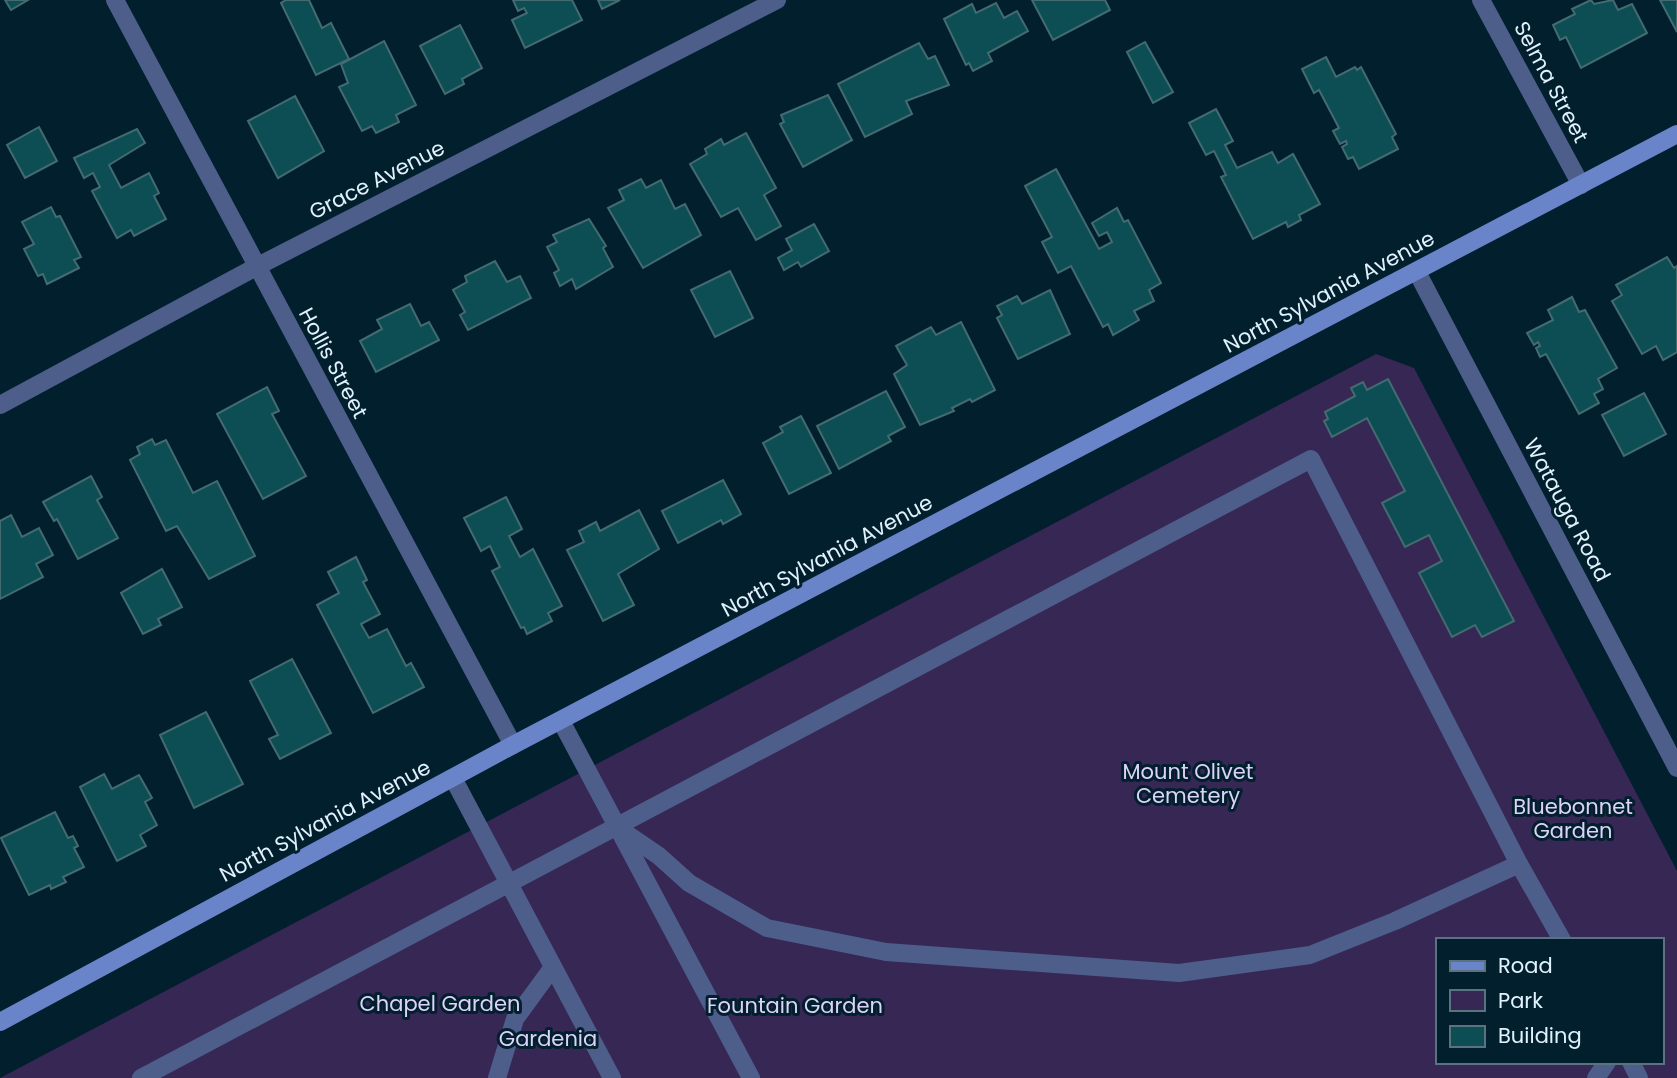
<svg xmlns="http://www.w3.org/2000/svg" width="1677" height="1078" font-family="Poppins,sans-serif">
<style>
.green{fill:#372754;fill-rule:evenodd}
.building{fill:#0d4e55;stroke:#436b70;stroke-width:2}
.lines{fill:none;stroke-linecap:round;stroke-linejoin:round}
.service{stroke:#4e5e8a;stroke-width:18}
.minor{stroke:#4e5e8a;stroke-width:18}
.tertiary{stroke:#4e5e8a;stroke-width:18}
.secondary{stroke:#6a84ca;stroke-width:18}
.labels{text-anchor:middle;stroke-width:6;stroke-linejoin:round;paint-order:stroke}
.street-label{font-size:21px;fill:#e1f2fd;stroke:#021f2e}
.park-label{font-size:21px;fill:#ddd2f7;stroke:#021f2e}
</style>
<rect width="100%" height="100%" fill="#021f2e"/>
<path class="green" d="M 1376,354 L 1414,368 L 1677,871 L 1677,1078 L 0,1078 ZM 1437,940 L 1661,940 L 1661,1062 L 1437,1062 Z"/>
<g class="building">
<path d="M 5,0 L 28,0 L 11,10 Z"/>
<path d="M 286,0 L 309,0 L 322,28 L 331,23 L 349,59 L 316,75 L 281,3 Z"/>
<path d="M 513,0 L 572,0 L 582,20 L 525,48 L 512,20 L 527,13 L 524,8 L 518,11 Z"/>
<path d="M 598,0 L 620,0 L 602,9 Z"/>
<path d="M 1032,0 L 1105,0 L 1110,10 L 1053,40 Z"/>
<path d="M 1591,0 L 1594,4 L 1613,0 L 1618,10 L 1632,4 L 1647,33 L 1581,68 L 1566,37 L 1560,40 L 1553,25 L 1575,14 L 1572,9 Z"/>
<path d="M 1660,0 L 1677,0 L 1677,32 Z"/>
<path d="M 996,3 L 1004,18 L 1017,11 L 1028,31 L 988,53 L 992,61 L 973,71 L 969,63 L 966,65 L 944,19 L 972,4 L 976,13 Z"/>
<path d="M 460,25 L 482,68 L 462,79 L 464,84 L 445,94 L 420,46 Z"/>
<path d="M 384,41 L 416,105 L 396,115 L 399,122 L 376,133 L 372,126 L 362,131 L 339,87 L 348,83 L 341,64 Z"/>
<path d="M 1145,42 L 1173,92 L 1153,103 L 1127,52 Z"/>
<path d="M 919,43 L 928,59 L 935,56 L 949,85 L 906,101 L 912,114 L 865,137 L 838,84 Z"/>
<path d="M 1326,57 L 1336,77 L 1355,67 L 1357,70 L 1361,67 L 1396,134 L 1392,137 L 1398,149 L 1359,169 L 1353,157 L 1348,159 L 1342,147 L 1347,144 L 1346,141 L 1340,144 L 1333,131 L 1339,128 L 1319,90 L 1314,93 L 1302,69 Z"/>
<path d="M 828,95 L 852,140 L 803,167 L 780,124 L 784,122 L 781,115 Z"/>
<path d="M 295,96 L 324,151 L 278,178 L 248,121 Z"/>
<path d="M 1216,109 L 1233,141 L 1225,145 L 1237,168 L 1272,152 L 1278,163 L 1293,154 L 1320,204 L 1299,215 L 1301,220 L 1288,227 L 1286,222 L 1253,239 L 1221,177 L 1226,175 L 1214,151 L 1206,155 L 1189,123 Z"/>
<path d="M 39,127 L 57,161 L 25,178 L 7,145 Z"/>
<path d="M 137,129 L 145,143 L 109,165 L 121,188 L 149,173 L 159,193 L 154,196 L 166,219 L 134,236 L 131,230 L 117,238 L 92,191 L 100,187 L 93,173 L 84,178 L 74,158 Z"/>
<path d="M 746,133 L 776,188 L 764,195 L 781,226 L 756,240 L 738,208 L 721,217 L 690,164 L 707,154 L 705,149 L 721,139 L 724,145 Z"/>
<path d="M 1056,169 L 1099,249 L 1112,242 L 1107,232 L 1099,236 L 1092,223 L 1117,208 L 1124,222 L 1128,220 L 1161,283 L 1149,290 L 1154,301 L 1134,311 L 1139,320 L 1113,335 L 1108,324 L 1103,327 L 1071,266 L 1058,273 L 1042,242 L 1052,237 L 1025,186 Z"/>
<path d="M 641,179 L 646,188 L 661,180 L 675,209 L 685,204 L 701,235 L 643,268 L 608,208 L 624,200 L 619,190 Z"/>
<path d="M 51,207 L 56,217 L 60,216 L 81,257 L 74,260 L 79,268 L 47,284 L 43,274 L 38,276 L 24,249 L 34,244 L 22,222 Z"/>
<path d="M 589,219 L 606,246 L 603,248 L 613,267 L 576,289 L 572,279 L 560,286 L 554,273 L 559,270 L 547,247 L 557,242 L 553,235 Z"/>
<path d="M 814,224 L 829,251 L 801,267 L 798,262 L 784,270 L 778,258 L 792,250 L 786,239 Z"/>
<path d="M 1667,257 L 1674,268 L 1677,266 L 1677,352 L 1663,360 L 1656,346 L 1642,354 L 1612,301 L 1622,295 L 1616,285 Z"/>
<path d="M 495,261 L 507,282 L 520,276 L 531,298 L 468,330 L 460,315 L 465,312 L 453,290 L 467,282 L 465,276 Z"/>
<path d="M 730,271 L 753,318 L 715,337 L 691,290 Z"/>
<path d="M 1050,290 L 1070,334 L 1018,359 L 997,318 L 1002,315 L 997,306 L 1017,296 L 1022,304 Z"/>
<path d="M 1572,297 L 1579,312 L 1585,310 L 1617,368 L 1598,379 L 1603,389 L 1594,394 L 1599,403 L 1579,414 L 1546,354 L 1540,357 L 1536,348 L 1540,346 L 1538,342 L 1534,345 L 1527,333 L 1553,320 L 1548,310 Z"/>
<path d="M 410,304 L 421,326 L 429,322 L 439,340 L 376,372 L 360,341 L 382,329 L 377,320 Z"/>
<path d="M 961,322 L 995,390 L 972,402 L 970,399 L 952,408 L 954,411 L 920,425 L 894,374 L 907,365 L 896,346 L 931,327 L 936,335 Z"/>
<path d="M 1388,379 L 1514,621 L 1482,637 L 1475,625 L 1452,637 L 1419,573 L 1442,561 L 1429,535 L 1405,547 L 1382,503 L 1405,491 L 1367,418 L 1332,437 L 1324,421 L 1328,419 L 1325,412 L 1355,396 L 1351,388 L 1363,382 L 1367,390 Z"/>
<path d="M 267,387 L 279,411 L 272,414 L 306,476 L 263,499 L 217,414 Z"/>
<path d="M 886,391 L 905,427 L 888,436 L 891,441 L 839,469 L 817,426 Z"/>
<path d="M 1644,393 L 1666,434 L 1624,456 L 1602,415 Z"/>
<path d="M 801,416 L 831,473 L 789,494 L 763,443 L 783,432 L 780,427 Z"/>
<path d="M 152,439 L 155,445 L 166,440 L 193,493 L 217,481 L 255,556 L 209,579 L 177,526 L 166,531 L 130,460 L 140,454 L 137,447 Z"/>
<path d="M 91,476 L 102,497 L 97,500 L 118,538 L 78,559 L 57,519 L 54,521 L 43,502 Z"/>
<path d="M 723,480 L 741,514 L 723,524 L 721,520 L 678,543 L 662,511 Z"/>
<path d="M 506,497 L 522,529 L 509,536 L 520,557 L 533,549 L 562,606 L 548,613 L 552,621 L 527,634 L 524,627 L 521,628 L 492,571 L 500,567 L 490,546 L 481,551 L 464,518 Z"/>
<path d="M 639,510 L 659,549 L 618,574 L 634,605 L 603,621 L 567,550 L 584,542 L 579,531 L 596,522 L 600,531 Z"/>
<path d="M 11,515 L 22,537 L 39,528 L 53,555 L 36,564 L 43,577 L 0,599 L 0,521 Z"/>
<path d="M 356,557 L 367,580 L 363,582 L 380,614 L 361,624 L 369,638 L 387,629 L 406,666 L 411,663 L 424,687 L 373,713 L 317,605 L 339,593 L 328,572 Z"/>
<path d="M 162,569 L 182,607 L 158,619 L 161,625 L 143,634 L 121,593 Z"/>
<path d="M 292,659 L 331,733 L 280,759 L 269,739 L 278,735 L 250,681 Z"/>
<path d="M 206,712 L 243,784 L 194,808 L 160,735 Z"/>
<path d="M 104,774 L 112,789 L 139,775 L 152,798 L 145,802 L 157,825 L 140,835 L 146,846 L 117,861 L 80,787 Z"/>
<path d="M 55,812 L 68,838 L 73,836 L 78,846 L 74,848 L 84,867 L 63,877 L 66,882 L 51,889 L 50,885 L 29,895 L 1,838 Z"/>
</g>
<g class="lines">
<g class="service">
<path d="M 561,721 L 751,1078"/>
<path d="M 453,778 L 612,1078"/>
<path d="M 618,828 L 659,856 L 689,883 L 767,928 L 886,952 L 1179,973 L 1310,955 L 1395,921 L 1519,864"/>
<path d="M 1631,1062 L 1639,1078"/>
<path d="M 141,1078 L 1311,459 L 1519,864 L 1562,940"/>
<path d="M 497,1078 L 515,1019 L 553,967"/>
<path d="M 1596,1078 L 1607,1062"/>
</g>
<g class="minor">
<path d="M 115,0 L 513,745"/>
<path d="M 1481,0 L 1581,185"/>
<path d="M 0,405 L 256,267 L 777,0"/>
</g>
<path class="tertiary" d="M 1417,272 L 1677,768"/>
<path class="secondary" d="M 0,1022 L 513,745 L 1677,134"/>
</g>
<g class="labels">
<g class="street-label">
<text transform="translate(1551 82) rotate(62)" y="7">Selma Street</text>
<text transform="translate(377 180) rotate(-27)" y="7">Grace Avenue</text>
<text transform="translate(1329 292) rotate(-28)" y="7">North Sylvania Avenue</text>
<text transform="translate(333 363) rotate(62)" y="7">Hollis Street</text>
<text transform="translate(1567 510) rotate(62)" y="7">Watauga Road</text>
<text transform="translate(827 556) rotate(-28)" y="7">North Sylvania Avenue</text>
<text transform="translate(325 821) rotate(-28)" y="7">North Sylvania Avenue</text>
</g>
<g class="park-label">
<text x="1188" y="779">Mount Olivet<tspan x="1188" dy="24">Cemetery</tspan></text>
<text x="1573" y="814">Bluebonnet<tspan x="1573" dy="24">Garden</tspan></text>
<text x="440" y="1011">Chapel Garden</text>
<text x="795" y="1013">Fountain Garden</text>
<text x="548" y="1046">Gardenia</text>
</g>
</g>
<rect x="1436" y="938" width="228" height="126" fill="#021f2e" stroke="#5b7381" stroke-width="2"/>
<rect x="1450" y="961" width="35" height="10" fill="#6a84ca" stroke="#5b7381" stroke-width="2"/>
<text x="1498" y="973" font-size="21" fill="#e1f2fd">Road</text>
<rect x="1450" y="990" width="35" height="21" fill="#372754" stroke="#5b7381" stroke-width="2"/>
<text x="1498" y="1008" font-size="21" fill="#e1f2fd">Park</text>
<rect x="1450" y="1026" width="35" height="21" fill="#0d4e55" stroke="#5b7381" stroke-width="2"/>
<text x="1498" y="1043" font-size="21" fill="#e1f2fd">Building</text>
</svg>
